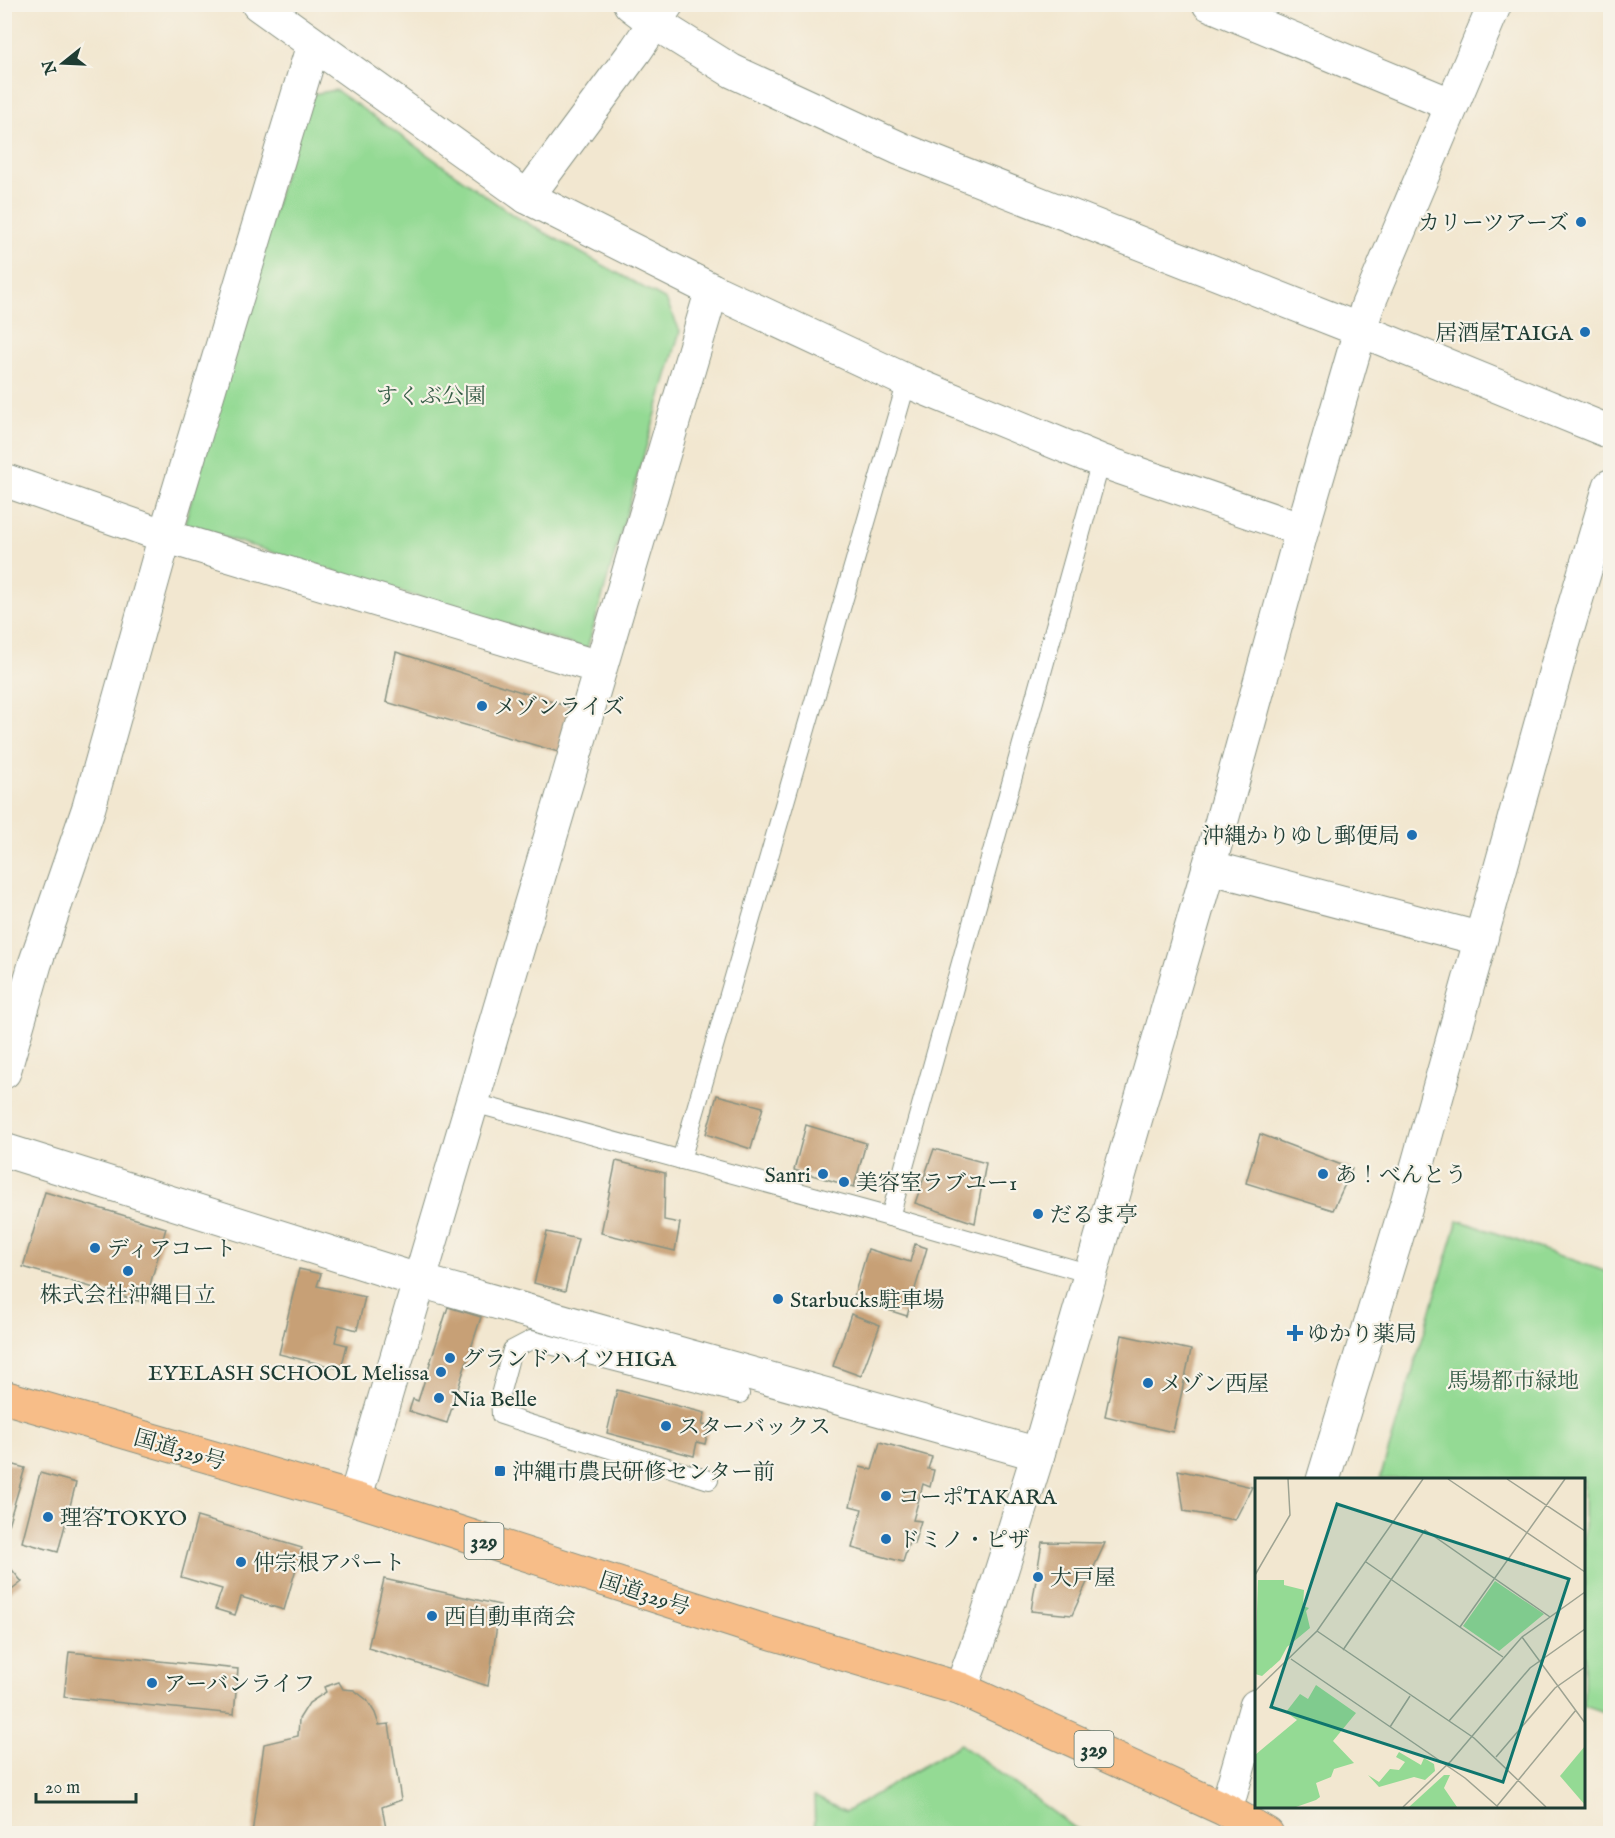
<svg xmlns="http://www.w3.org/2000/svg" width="1615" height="1838" font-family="'IM FELL English','Noto Serif JP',serif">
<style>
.green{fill:#94da94;stroke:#5a8c64;stroke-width:1.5}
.building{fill:#c7a076}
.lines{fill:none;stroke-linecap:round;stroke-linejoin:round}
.service-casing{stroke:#889282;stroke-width:20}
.minor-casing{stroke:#889282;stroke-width:35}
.tertiary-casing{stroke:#889282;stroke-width:35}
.trunk-casing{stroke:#889282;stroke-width:35}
.service{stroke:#fff;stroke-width:18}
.minor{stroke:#fff;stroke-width:33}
.tertiary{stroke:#fff;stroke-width:33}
.trunk{stroke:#f7bd88;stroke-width:33}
.poi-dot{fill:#1f6fb2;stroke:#f7f3e8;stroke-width:2}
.labels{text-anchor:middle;stroke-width:4.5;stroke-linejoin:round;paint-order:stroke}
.shield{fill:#f7f3e8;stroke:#60746a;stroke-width:1.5}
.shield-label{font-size:21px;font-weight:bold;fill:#1f3d34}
.poi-label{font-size:22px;fill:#1f3d34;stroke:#f7f3e8;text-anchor:start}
.park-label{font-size:22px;fill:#365c47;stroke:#f7f3e8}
.street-label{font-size:22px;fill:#1f3d34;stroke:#f7f3e8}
.inset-road{fill:none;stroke:#9ea392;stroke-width:1.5}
.view{fill:#0f766e;fill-opacity:0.15;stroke:#0f766e;stroke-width:3}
.inset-edge{fill:none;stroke:#1f3d34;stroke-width:3}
</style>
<rect width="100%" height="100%" fill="#f7f3e8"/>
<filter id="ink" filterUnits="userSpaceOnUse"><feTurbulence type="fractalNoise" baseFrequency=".0167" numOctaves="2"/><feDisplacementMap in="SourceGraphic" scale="12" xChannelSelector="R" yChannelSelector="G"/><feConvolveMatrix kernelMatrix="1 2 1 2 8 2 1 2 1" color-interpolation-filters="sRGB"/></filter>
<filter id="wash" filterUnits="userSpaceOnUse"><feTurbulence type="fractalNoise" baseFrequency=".008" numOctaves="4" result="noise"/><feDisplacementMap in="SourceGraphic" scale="24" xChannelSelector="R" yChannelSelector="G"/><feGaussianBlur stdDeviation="1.35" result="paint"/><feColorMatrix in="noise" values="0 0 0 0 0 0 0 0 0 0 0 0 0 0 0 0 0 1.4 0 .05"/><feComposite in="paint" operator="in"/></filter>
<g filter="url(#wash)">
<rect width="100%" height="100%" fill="#f2e7d0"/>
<g class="green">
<path d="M 336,90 L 513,215 L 666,300 L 680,331 L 587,649 L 184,525 L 307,95 Z"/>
<path d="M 1458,1220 L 1610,1273 L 1610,1715 L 1584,1706 L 1584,1480 L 1380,1479 Z"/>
<path d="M 960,1744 L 1075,1828 L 1086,1833 L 815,1833 L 814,1796 L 846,1812 Z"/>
</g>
<g id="blocks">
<g class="building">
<path d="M 396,652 L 578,710 L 562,753 L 386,702 Z"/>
<path d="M 717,1095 L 763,1107 L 751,1149 L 706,1134 Z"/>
<path d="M 806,1125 L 866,1143 L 854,1187 L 794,1170 Z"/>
<path d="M 1260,1134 L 1352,1169 L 1333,1210 L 1246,1183 Z"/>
<path d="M 934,1149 L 986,1163 L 975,1223 L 915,1203 Z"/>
<path d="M 616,1161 L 665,1173 L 664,1220 L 680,1223 L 675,1251 L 601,1233 Z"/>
<path d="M 45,1192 L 166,1228 L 145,1303 L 23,1267 Z"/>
<path d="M 547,1232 L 578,1239 L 565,1291 L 534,1283 Z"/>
<path d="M 915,1244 L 927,1248 L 907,1316 L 853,1299 L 868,1249 L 910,1262 Z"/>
<path d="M 299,1269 L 321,1274 L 317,1286 L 365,1297 L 357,1330 L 339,1325 L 335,1342 L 347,1345 L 341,1369 L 279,1354 Z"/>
<path d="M 448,1307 L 481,1317 L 447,1423 L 409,1411 L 413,1399 L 418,1401 Z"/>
<path d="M 851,1314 L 880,1325 L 861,1376 L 833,1366 Z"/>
<path d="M 1122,1335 L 1191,1350 L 1173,1432 L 1105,1416 Z"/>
<path d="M 617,1390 L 705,1413 L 702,1425 L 709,1426 L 705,1444 L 697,1442 L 694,1456 L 607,1433 Z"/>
<path d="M 880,1442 L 932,1457 L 928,1469 L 934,1470 L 930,1487 L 923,1484 L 913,1520 L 921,1521 L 914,1544 L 909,1542 L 903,1562 L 852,1548 L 862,1509 L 850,1506 L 860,1467 L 872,1470 Z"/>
<path d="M 4,1462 L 25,1468 L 5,1535 L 4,1535 Z"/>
<path d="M 1178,1470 L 1252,1487 L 1235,1520 L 1184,1511 Z"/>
<path d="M 40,1473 L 76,1483 L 58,1552 L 22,1542 Z"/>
<path d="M 197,1517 L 302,1548 L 284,1610 L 241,1597 L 235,1615 L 215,1609 L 222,1589 L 181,1577 Z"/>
<path d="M 1042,1542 L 1105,1543 L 1072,1615 L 1031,1611 Z"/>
<path d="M 4,1560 L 22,1582 L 4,1596 Z"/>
<path d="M 384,1579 L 500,1605 L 488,1686 L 368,1648 Z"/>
<path d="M 69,1652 L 238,1669 L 234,1714 L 64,1697 Z"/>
<path d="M 339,1682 L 343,1689 L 354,1690 L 367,1700 L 375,1713 L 379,1725 L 389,1724 L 401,1800 L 382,1807 L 387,1834 L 252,1834 L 264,1744 L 298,1736 L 299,1719 L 309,1703 L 326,1692 L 324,1687 Z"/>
</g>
</g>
</g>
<g filter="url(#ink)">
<use href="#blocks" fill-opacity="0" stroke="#889282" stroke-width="1.5"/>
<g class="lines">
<defs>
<g id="service">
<path d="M 470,1102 L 890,1217 L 1091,1274"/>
<path d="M 681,1160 L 907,381"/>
<path d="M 890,1217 L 1101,461"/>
<path d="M 709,1480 L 501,1415 L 500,1395 L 512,1350 L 531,1340 L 740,1394"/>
</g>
<g id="minor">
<path d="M 258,4 L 527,197 L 712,290 L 907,381 L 1101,461 L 1302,530"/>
<path d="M 630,4 L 655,23 L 732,71 L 901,149 L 1360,330 L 1610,432"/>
<path d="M 1209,4 L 1452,105"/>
<path d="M 527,197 L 636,50 L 667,4"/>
<path d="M 4,480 L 165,536 L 598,667"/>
<path d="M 1209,867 L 1481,939"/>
<path d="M 4,1072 L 35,964 L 89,807 L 165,536 L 313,45"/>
<path d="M 4,1150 L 417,1280 L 1038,1454"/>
<path d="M 355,1499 C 471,1095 590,692 712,290"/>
<path d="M 961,1689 L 986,1620 L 1038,1454 L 1209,867 L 1302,530 L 1367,307 L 1495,4"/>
</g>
<g id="tertiary">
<path d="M 1323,1480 L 1407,1203 L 1562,648 L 1610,486"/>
<path d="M 1226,1810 L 1256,1706"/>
</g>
<path id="trunk" d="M 4,1397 L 355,1499 L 755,1628 L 961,1689 L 1226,1810 L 1267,1834"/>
</defs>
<use href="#service" class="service-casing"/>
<use href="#minor" class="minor-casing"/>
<use href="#tertiary" class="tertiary-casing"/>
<use href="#trunk" class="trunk-casing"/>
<use href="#service" class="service"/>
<use href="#minor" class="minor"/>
<use href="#tertiary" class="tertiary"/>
<use href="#trunk" class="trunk"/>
</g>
</g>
<g class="poi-dot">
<circle cx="1581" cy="222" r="6"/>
<circle cx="1585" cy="332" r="6"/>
<circle cx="482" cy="706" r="6"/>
<circle cx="1412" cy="835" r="6"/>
<circle cx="823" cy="1174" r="6"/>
<circle cx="1323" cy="1174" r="6"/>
<circle cx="844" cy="1182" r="6"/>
<circle cx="1038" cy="1214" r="6"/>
<circle cx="95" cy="1248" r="6"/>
<circle cx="128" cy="1271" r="6"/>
<circle cx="778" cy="1299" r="6"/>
<path d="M1292 1324h6v6h6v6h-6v6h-6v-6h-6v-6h6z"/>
<circle cx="450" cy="1358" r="6"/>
<circle cx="441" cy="1372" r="6"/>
<circle cx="1148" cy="1383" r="6"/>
<circle cx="439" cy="1398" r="6"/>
<circle cx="666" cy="1426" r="6"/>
<rect x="494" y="1465" width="12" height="12" rx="3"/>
<circle cx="886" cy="1496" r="6"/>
<circle cx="48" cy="1517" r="6"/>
<circle cx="886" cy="1539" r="6"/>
<circle cx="241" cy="1562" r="6"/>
<circle cx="1038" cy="1577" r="6"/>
<circle cx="432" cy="1616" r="6"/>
<circle cx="152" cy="1683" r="6"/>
</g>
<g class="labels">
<g class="shield">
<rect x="464.5" y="1523" width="39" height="36" rx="4.5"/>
<rect x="1074.5" y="1731" width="39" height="36" rx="4.5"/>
</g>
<g class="shield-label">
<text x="484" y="1548">329</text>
<text x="1094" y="1756">329</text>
</g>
<g class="poi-label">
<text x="1569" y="230" text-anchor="end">カリーツアーズ</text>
<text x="1573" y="340" text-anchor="end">居酒屋TAIGA</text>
<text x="494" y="714">メゾンライズ</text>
<text x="1400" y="843" text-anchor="end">沖縄かりゆし郵便局</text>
<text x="811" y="1182" text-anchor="end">Sanri</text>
<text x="1335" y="1182">あ！べんとう</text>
<text x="856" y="1190">美容室ラブユー1</text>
<text x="1050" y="1222">だるま亭</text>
<text x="107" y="1256">ディアコート</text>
<text x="128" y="1302" text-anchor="middle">株式会社沖縄日立</text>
<text x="790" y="1307">Starbucks駐車場</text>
<text x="1307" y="1341">ゆかり薬局</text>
<text x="462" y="1366">グランドハイツHIGA</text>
<text x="429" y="1380" text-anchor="end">EYELASH SCHOOL Melissa</text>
<text x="1160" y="1391">メゾン西屋</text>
<text x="451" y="1406">Nia Belle</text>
<text x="678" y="1434">スターバックス</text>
<text x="512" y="1479">沖縄市農民研修センター前</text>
<text x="898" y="1504">コーポTAKARA</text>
<text x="60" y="1525">理容TOKYO</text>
<text x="898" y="1547">ドミノ・ピザ</text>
<text x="253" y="1570">仲宗根アパート</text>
<text x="1050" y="1585">大戸屋</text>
<text x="444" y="1624">西自動車商会</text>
<text x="164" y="1691">アーバンライフ</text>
</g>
<g class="park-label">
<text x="431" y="403">すくぶ公園</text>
<text x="1513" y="1388">馬場都市緑地</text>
</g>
<g class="street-label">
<text transform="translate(180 1449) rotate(16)" y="8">国道329号</text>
<text transform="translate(645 1593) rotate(18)" y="8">国道329号</text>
</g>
</g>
<g transform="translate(1255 1478)">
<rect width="330" height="330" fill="#f2e7d0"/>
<path d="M 3,102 L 29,102 L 29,107 L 49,112 L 48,128 L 54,130 L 51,133 L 55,150 L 32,169 L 25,182 L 7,198 L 0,196 ZM 240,103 L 289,136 L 244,173 L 208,148 ZM 61,207 L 101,235 L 78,263 L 99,285 L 79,291 L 76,299 L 61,305 L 65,319 L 61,322 L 41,329 L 0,329 L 0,277 L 42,242 L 31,234 L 45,216 L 53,221 ZM 330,268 L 330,327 L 305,298 ZM 144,274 L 166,287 L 169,280 L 179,286 L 180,293 L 170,302 L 159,299 L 124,309 L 113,297 L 124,304 L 135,291 L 144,292 L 150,284 L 141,279 ZM 189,297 L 195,297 L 189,310 L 202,329 L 154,329 Z" fill="#94da94"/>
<path class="inset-road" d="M 193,1 L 330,94M 252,1 L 330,53M 111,84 L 248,179M 0,97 L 35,37 L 33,1M 205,149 L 310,1M 62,153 L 219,260 L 291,329M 267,159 L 330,245M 88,172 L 170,52 L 295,139M 36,181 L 210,300 L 243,329M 0,213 L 62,153 L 168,1M 194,243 L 267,159 L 330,114M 135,249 L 155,218M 241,279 L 300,210 L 330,189M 242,328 L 321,232M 148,329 L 196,283 L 275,190 L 330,151"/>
<path class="view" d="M 82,26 L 314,101 L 248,304 L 16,229 Z"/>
<rect width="330" height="330" class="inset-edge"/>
</g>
<rect width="1615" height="1838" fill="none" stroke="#f7f3e8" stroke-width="24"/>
<g transform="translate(63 63) rotate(252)" stroke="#f7f3e8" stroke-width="4.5" paint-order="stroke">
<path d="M0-4.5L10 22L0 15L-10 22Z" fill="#1f3d34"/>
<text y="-9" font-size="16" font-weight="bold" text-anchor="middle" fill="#1f3d34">N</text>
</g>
<path d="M36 1793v9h100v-9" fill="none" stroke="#1f3d34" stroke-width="3"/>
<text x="45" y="1793" font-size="18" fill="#1f3d34" stroke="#f7f3e8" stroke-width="4.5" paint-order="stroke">20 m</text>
</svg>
